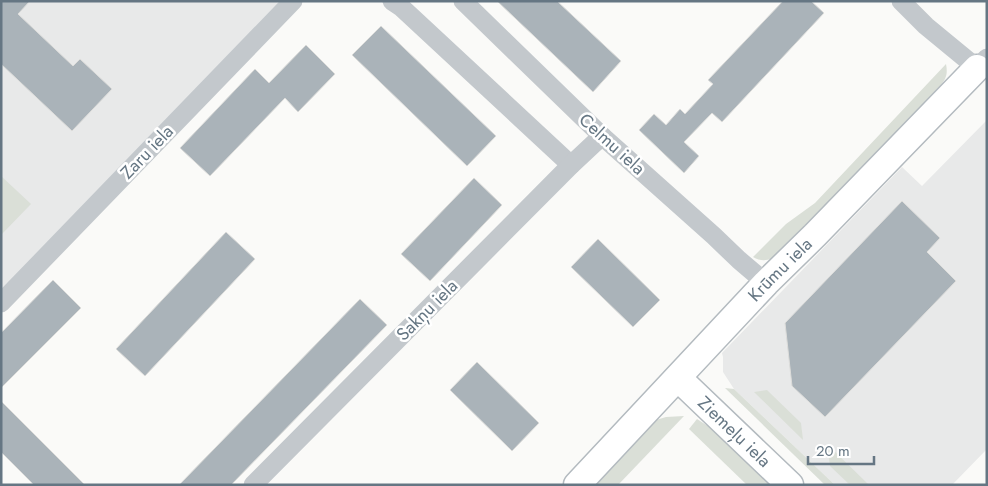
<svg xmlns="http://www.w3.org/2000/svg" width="988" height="486" font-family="Jost,sans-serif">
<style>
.built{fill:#e8e9e9}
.green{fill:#dadfd7}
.building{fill:#aab3b9;stroke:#dcdcda}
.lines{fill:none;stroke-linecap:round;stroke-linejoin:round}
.secondary-casing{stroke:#b3babf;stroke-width:29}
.street{stroke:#c3c8cc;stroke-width:19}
.secondary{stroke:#fff;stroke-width:26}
.labels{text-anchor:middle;stroke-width:5;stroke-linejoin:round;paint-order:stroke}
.street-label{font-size:18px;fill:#657683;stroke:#fff}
</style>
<rect width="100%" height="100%" fill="#fafaf8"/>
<g class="built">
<path d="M 1,1 L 293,1 L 1,303 Z"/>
<path d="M 987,120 L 987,449 L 952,485 L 835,485 L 734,389 L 723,372 L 723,357 L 722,353 L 902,167 L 922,186 Z"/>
</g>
<g class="green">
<path d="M 946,64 C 948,74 946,79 940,86 L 780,254 C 771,260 763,263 753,257 L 786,224 L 815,203 Z"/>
<path d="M 1,176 L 31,204 L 1,235 Z"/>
<path d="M 725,388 L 734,389 L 835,485 L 825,485 Z"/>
<path d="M 767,390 L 801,423 L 803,440 L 754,392 Z"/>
<path d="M 684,416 L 618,485 L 595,485 L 603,474 L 646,427 L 656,420 L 666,417 Z"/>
<path d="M 697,419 L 714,430 L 771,485 L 747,485 L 689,429 Z"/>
<path d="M 827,444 L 869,485 L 850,485 L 830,466 Z"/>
</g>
<g class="building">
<path d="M 1,1 L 30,1 L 18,14 L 73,66 L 80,59 L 112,89 L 72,131 L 1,64 Z"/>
<path d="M 497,1 L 557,1 L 621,61 L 593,92 Z"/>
<path d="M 783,1 L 811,1 L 824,13 L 722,122 L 712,113 L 684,142 L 699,156 L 684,173 L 639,130 L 654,114 L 666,125 L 680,109 L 685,114 L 713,84 L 708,80 Z"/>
<path d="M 381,26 L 496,136 L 467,166 L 352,55 Z"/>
<path d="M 306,45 L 335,74 L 298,112 L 285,98 L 210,176 L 180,148 L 255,69 L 269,83 Z"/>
<path d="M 474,178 L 502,205 L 430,281 L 401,254 Z"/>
<path d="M 902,201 L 940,238 L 927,252 L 956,281 L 825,417 L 792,386 L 785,323 Z"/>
<path d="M 226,232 L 255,259 L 145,376 L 116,349 Z"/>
<path d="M 598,239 L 660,300 L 633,327 L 571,267 Z"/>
<path d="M 53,280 L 81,308 L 1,388 L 1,333 Z"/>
<path d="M 360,299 L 387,325 L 231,485 L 179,485 Z"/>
<path d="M 477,362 L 539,423 L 512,451 L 450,390 Z"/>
<path d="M 1,401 L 85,485 L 34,485 L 1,452 Z"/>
</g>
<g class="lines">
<defs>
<g id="secondary">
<path id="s1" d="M 678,378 L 790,485"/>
<path id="s2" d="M 577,485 L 766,283 L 815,235 L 977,68"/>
</g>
</defs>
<use href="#secondary" class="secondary-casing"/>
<g class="street">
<path d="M 392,1 L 401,7 L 571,165"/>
<path d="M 463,1 L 602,136 L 714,236 L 739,260 L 766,283"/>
<path d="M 901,1 L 926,26 L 977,68 L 987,58"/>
<path d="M 1,303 L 293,1"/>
<path d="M 253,485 L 571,165 L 602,136"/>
</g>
<use href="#secondary" class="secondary"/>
</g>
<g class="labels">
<g class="street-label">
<text transform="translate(612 144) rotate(42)" y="6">Celmu iela</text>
<text transform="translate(147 152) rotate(-46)" y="6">Zaru iela</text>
<text dy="6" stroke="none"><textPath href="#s2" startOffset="296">Krūmu iela</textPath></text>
<text transform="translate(427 310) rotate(-45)" y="6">Sakņu iela</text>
<text dy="6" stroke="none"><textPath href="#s1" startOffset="78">Ziemeļu iela</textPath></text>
</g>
</g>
<rect width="988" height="486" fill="none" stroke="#657683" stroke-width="5"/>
<path d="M808 456v8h66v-8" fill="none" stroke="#657683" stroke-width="2.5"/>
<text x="816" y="456" font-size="15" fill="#657683" stroke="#ffffff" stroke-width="4" paint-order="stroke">20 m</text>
</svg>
